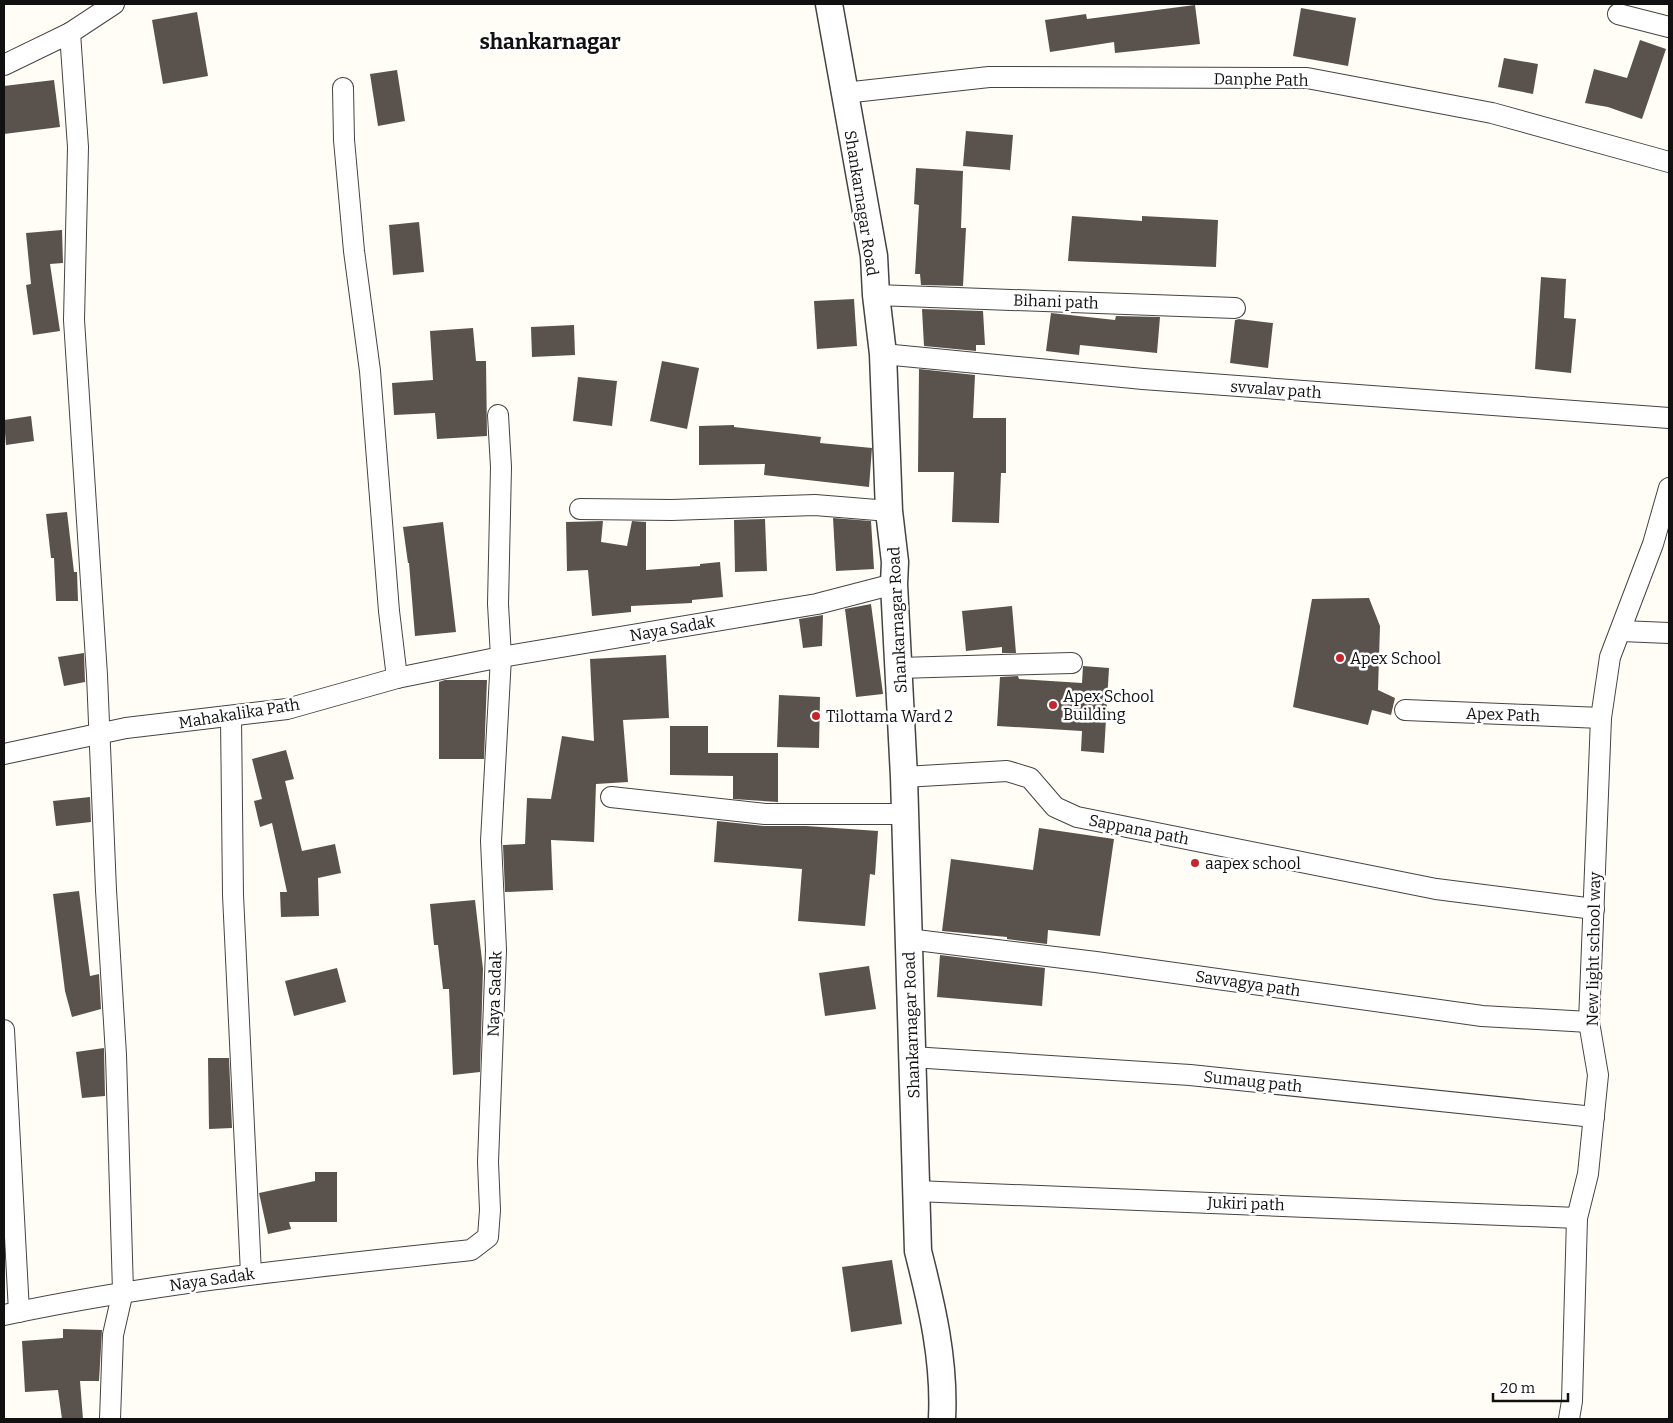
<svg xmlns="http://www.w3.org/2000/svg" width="1673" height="1423" font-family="Bitter,serif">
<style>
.building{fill:#5a524d}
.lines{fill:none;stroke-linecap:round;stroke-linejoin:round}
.minor-casing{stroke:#444;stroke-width:22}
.tertiary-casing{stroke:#444;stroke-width:29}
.minor{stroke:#fff;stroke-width:20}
.tertiary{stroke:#fff;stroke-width:26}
.poi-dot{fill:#c4262e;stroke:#fff;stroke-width:2}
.labels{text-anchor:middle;stroke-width:5;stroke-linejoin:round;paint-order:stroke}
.street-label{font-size:16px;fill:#111;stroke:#fff}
.poi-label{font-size:16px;fill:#111;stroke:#fff;text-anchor:start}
.district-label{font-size:21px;font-weight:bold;fill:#111;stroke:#fff}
</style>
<rect width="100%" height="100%" fill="#fffdf5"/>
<g class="building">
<path d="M 1195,5 L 1200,44 L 1115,53 L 1114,42 L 1050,52 L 1045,20 L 1086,14 L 1087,19 Z"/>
<path d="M 1301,8 L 1356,18 L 1348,66 L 1293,56 Z"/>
<path d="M 197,12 L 208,76 L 163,84 L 152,20 Z"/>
<path d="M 1640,40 L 1666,49 L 1642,119 L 1608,107 L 1585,103 L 1594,69 L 1627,78 Z"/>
<path d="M 1504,58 L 1538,64 L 1533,94 L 1498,87 Z"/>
<path d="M 397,70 L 405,121 L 378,126 L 370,74 Z"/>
<path d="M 54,80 L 60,127 L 4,134 L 4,86 Z"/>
<path d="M 966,131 L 1013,135 L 1010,170 L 963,166 Z"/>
<path d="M 916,168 L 963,171 L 961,228 L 966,228 L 963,286 L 921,285 L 920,274 L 915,274 L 919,205 L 914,204 Z"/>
<path d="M 1072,216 L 1142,221 L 1142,216 L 1218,220 L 1216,267 L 1068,261 Z"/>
<path d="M 419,222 L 424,272 L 393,275 L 389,225 Z"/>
<path d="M 62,230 L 63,263 L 50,264 L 60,331 L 33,335 L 26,285 L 31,284 L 26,233 Z"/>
<path d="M 1541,277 L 1566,279 L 1564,318 L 1576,319 L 1571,373 L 1535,369 Z"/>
<path d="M 854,299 L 857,346 L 817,349 L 814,301 Z"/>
<path d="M 922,309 L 983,311 L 985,345 L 976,345 L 976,351 L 924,346 Z"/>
<path d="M 1051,313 L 1115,320 L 1116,316 L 1160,317 L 1157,353 L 1080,345 L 1079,355 L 1046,351 Z"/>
<path d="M 1239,319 L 1273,323 L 1268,368 L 1230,363 L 1235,320 Z"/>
<path d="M 574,325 L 575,355 L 532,357 L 531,327 Z"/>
<path d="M 473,328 L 476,361 L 486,361 L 487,436 L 437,439 L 435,413 L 394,415 L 392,383 L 433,380 L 430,331 Z"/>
<path d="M 662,361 L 699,368 L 687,429 L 650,421 Z"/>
<path d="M 919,369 L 975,375 L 973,418 L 1006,418 L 1006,473 L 1001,473 L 999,523 L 952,522 L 954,472 L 918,472 Z"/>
<path d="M 578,377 L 617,381 L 612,426 L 573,421 Z"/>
<path d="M 31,416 L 34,441 L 6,445 L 4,420 Z"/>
<path d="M 734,425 L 734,427 L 821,437 L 820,443 L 872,448 L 869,487 L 764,475 L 765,464 L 699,465 L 699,426 Z"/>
<path d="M 67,512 L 74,572 L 77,572 L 78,601 L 56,601 L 54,558 L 51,558 L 46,514 Z"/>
<path d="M 833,518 L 871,521 L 874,569 L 836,571 Z"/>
<path d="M 765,519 L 767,571 L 735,572 L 734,520 Z"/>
<path d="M 603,521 L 601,542 L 627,546 L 632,521 L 646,522 L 646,570 L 700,566 L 700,564 L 720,562 L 723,597 L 692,600 L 692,603 L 631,606 L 631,612 L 592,616 L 588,570 L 567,571 L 566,522 Z"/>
<path d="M 443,522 L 456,632 L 415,636 L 409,563 L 408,563 L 403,527 Z"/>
<path d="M 1369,598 L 1380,626 L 1378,690 L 1395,698 L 1391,715 L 1372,710 L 1368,725 L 1293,707 L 1312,599 Z"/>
<path d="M 871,604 L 883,694 L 856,697 L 845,609 Z"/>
<path d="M 1012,606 L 1016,653 L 1002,653 L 1002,647 L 966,651 L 962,611 Z"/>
<path d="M 823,615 L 822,646 L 803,648 L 799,619 Z"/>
<path d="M 84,653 L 85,682 L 64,686 L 58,657 Z"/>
<path d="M 666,655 L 669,718 L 623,720 L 628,782 L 596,784 L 594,842 L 551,840 L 553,890 L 505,892 L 503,845 L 525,844 L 527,798 L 551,799 L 562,736 L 594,741 L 590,659 Z"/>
<path d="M 1083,666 L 1109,668 L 1104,753 L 1081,751 L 1082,731 L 997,726 L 1000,677 L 1018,676 L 1019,679 L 1082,683 Z"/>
<path d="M 445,680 L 487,680 L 484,759 L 439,759 L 439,682 Z"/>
<path d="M 779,695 L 820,697 L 819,748 L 777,747 Z"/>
<path d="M 670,726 L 708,726 L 708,753 L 778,753 L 778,802 L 733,799 L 733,776 L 670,775 Z"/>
<path d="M 286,750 L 294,779 L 285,781 L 302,851 L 335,844 L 341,873 L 318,878 L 319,916 L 281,917 L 280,892 L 287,892 L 272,823 L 260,827 L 254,801 L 262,799 L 252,759 Z"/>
<path d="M 90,797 L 91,822 L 56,826 L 53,801 Z"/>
<path d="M 717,821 L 764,826 L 806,826 L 878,831 L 875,875 L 870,874 L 865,926 L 798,921 L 802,869 L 714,862 Z"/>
<path d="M 1039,828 L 1114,839 L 1100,936 L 1048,930 L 1047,944 L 1007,939 L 1007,937 L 942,931 L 951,859 L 1033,870 Z"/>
<path d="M 79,891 L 90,976 L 99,974 L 101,1009 L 72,1017 L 65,991 L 53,894 Z"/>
<path d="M 475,900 L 483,969 L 480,1072 L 453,1075 L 449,989 L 443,989 L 438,945 L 434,945 L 430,904 Z"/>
<path d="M 940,955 L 1045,968 L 1042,1006 L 937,997 Z"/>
<path d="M 869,966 L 876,1009 L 825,1016 L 819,973 Z"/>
<path d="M 337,968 L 346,1002 L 294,1016 L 285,981 Z"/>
<path d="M 104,1048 L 105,1096 L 82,1098 L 76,1052 Z"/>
<path d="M 208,1058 L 229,1058 L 232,1128 L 209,1129 Z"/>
<path d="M 315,1172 L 337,1172 L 337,1222 L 289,1222 L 291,1229 L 268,1234 L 259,1193 L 315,1181 Z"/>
<path d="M 892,1260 L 902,1324 L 851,1332 L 842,1267 Z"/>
<path d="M 63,1329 L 102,1330 L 99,1381 L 80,1381 L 83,1419 L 62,1419 L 58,1390 L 25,1392 L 22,1341 L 63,1338 Z"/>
</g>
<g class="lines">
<defs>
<g id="minor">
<path d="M 1618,14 L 1669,27"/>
<path d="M 70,33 L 78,147 L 74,320 L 97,675 L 106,890 L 116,1055 L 123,1291 L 113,1335 L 110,1419"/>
<path d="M 4,65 L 70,33 L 114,4"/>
<path d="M 343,88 L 344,140 L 354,251 L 370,371 L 389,611 L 397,678"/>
<path d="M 844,93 L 989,77 L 1307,78 L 1492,113 L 1669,162"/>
<path d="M 876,295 L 1235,308"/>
<path d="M 883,354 L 1143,379 L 1669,418"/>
<path d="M 580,509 L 672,510 L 815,505 L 889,511"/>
<path d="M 1621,631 L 1669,633"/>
<path d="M 899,668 L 1072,663"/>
<path d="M 1405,710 L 1601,718"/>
<path d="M 231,717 L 233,895 L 251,1274"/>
<path d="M 4,754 L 126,728 L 287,709 L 397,678 L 501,657 L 817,604 L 894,584"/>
<path d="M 904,777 L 1007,771 L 1030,778 L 1055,807 L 1077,817 L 1436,889 L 1594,909"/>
<path d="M 611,797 L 765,814 L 905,814"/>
<path d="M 908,939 L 1096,962 L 1482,1016 L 1589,1022"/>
<path d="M 4,1030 L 19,1312"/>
<path d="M 912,1057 L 1190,1075 L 1594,1117"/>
<path d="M 916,1191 L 1577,1218"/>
<path d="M 4,1315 C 158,1282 314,1267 471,1250 L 488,1237 L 490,1210 L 488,1162 L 496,950 L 491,841 L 501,657 L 498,604 L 501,467 L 498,415"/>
<path d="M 1569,1419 L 1572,1401 L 1577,1218 L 1588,1174 L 1598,1075 L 1589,1022 L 1601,718 L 1610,657 L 1653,544 L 1669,488"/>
</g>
<path id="tertiary" d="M 829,4 L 874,256 L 876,295 L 883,354 L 889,511 L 895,562 L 894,584 L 904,777 L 918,1251 C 932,1306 945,1361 942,1419"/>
</defs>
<use href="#minor" class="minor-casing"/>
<use href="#tertiary" class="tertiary-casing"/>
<use href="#minor" class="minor"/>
<use href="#tertiary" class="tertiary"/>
</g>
<g class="poi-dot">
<circle cx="1340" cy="658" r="5"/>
<circle cx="1053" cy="705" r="5"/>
<circle cx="816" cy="716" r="5"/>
<circle cx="1195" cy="863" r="5"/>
</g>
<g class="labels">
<g class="street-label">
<text transform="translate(1261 79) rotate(1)" y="6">Danphe Path</text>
<text transform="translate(862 203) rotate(81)" y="6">Shankarnagar Road</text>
<text transform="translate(1056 301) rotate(2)" y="6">Bihani path</text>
<text transform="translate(1276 389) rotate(4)" y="6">svvalav path</text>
<text transform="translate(897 620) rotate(-93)" y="6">Shankarnagar Road</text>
<text transform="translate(672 628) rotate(-10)" y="6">Naya Sadak</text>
<text transform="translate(239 713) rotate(-9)" y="6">Mahakalika Path</text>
<text transform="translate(1503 714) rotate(2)" y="6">Apex Path</text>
<text transform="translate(1139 829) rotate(11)" y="6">Sappana path</text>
<text transform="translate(1593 949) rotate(-89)" y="6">New light school way</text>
<text transform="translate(1248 983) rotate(8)" y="6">Savvagya path</text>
<text transform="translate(494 994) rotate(-88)" y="6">Naya Sadak</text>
<text transform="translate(911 1025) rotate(-92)" y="6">Shankarnagar Road</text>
<text transform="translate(1253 1081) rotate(6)" y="6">Sumaug path</text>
<text transform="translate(1246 1203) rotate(2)" y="6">Jukiri path</text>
<text transform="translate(212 1279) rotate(-8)" y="6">Naya Sadak</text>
</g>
<g class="poi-label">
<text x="1350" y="664">Apex School</text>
<text x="1063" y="702">Apex School<tspan x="1063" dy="18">Building</tspan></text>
<text x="826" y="722">Tilottama Ward 2</text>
<text x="1205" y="869">aapex school</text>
</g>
<g class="district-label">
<text x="550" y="49">shankarnagar</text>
</g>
</g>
<rect width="1673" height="1423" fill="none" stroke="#111111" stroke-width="10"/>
<path d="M1493 1393v8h75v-8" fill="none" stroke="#111111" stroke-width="2.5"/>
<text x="1500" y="1393" font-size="15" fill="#111111" stroke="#ffffff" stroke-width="4" paint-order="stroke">20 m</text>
</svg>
